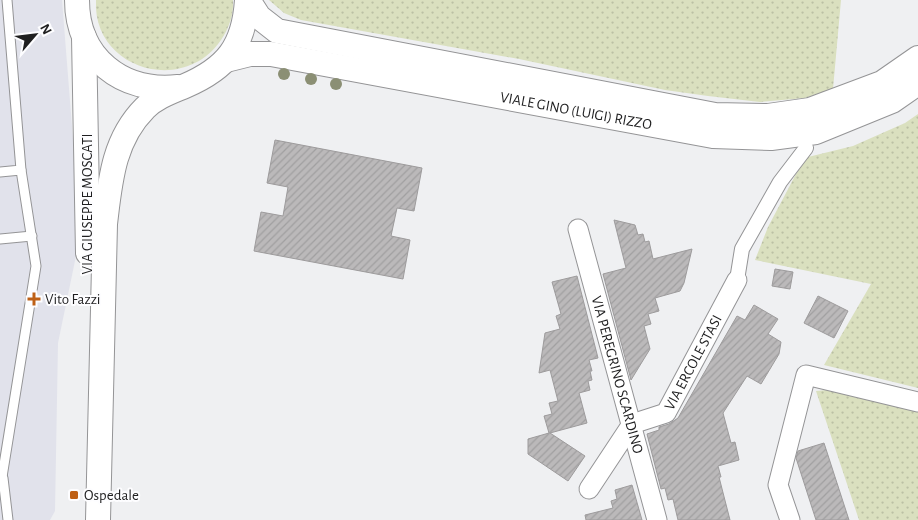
<svg xmlns="http://www.w3.org/2000/svg" width="918" height="520" font-family="'Alegreya Sans',sans-serif">
<style>
.built{fill:#e1e2eb}
.grass{fill:url(#grass-dots)}
.building{fill:url(#building-hatch);stroke:#9d9b9c}
.lines{fill:none;stroke-linecap:round;stroke-linejoin:round}
.service-casing{stroke:#949496;stroke-width:11}
.pedestrian-casing{stroke:#949496;stroke-width:16}
.minor-casing{stroke:#949496;stroke-width:21}
.tertiary-casing{stroke:#949496;stroke-width:26}
.service{stroke:#fff;stroke-width:9}
.pedestrian{stroke:#fff;stroke-width:14}
.minor{stroke:#fff;stroke-width:19}
.tertiary{stroke:#fff;stroke-width:24}
.tree{fill:#8b8f74}
.poi-dot{fill:#be6016;stroke:#fdfdff;stroke-width:2}
.labels{text-anchor:middle;stroke-width:4;stroke-linejoin:round;paint-order:stroke}
.street-label{font-size:15px;fill:#1f1f20;stroke:#fdfdff}
.poi-label{font-size:15px;fill:#1f1f20;stroke:#fdfdff;text-anchor:start}
</style>
<defs>
<pattern id="grass-dots" width="8" height="8" patternUnits="userSpaceOnUse" patternTransform="scale(1.25)"><rect width="8" height="8" fill="#dae0bf"/><path d="M2 2h.1M6 6h.1" fill="none" stroke="#bbc0a4" stroke-width="1.8" stroke-linecap="round"/></pattern>
<pattern id="building-hatch" width="6" height="6" patternUnits="userSpaceOnUse" patternTransform="scale(1.25)"><rect width="6" height="6" fill="#bbb9ba"/><path d="M-1 1l2-2M0 6l6-6M5 7l2-2" fill="none" stroke="#a09fa0"/></pattern>
</defs>
<rect width="100%" height="100%" fill="#eff0f2"/>
<path class="built" d="M 0,0 L 62,0 L 78,202 L 76,256 L 58,343 L 55,511 L 50,520 L 0,520 Z"/>
<g class="grass">
<path d="M 96,0 L 233,0 C 234,14 229,28 221,40 C 183,96 92,69 96,0 Z"/>
<path d="M 269,0 L 841,0 L 833,89 L 805,98 L 760,102 L 708,96 L 665,90 L 519,59 L 301,20 L 284,13 Z"/>
<path d="M 918,114 L 918,388 L 824,365 L 871,284 L 755,260 L 768,227 L 796,174 L 808,157 L 853,146 L 905,123 Z"/>
<path d="M 839,389 L 918,410 L 918,520 L 859,520 L 816,391 Z"/>
</g>
<g class="building">
<path d="M 275,140 L 422,168 L 414,211 L 397,208 L 391,236 L 410,240 L 403,279 L 254,251 L 261,212 L 283,216 L 288,187 L 267,183 Z"/>
<path d="M 614,220 L 635,225 L 638,235 L 643,234 L 645,242 L 649,241 L 653,259 L 692,249 L 684,283 L 680,291 L 655,298 L 659,311 L 648,314 L 651,324 L 644,326 L 650,349 L 631,380 L 603,274 L 626,268 Z"/>
<path d="M 775,269 L 793,272 L 790,289 L 772,286 Z"/>
<path d="M 577,276 L 598,358 L 589,360 L 592,371 L 590,371 L 592,380 L 588,381 L 590,390 L 579,393 L 587,423 L 550,433 L 585,456 L 568,481 L 528,454 L 528,439 L 549,433 L 544,416 L 552,414 L 549,403 L 558,401 L 550,370 L 539,373 L 545,333 L 560,329 L 556,316 L 561,314 L 552,282 Z"/>
<path d="M 818,296 L 848,311 L 834,338 L 804,323 Z"/>
<path d="M 754,305 L 778,319 L 768,334 L 781,342 L 779,354 L 761,384 L 747,376 L 723,413 L 731,443 L 735,442 L 739,460 L 718,466 L 721,477 L 719,477 L 730,520 L 678,520 L 673,499 L 668,500 L 665,488 L 661,489 L 647,434 L 659,430 L 659,427 L 669,424 L 678,418 L 737,316 L 745,320 Z"/>
<path d="M 824,443 L 849,520 L 816,520 L 796,458 L 798,451 Z"/>
<path d="M 632,485 L 642,520 L 586,520 L 585,515 L 613,508 L 611,501 L 617,499 L 615,490 Z"/>
</g>
<g class="lines">
<defs>
<g id="service">
<path d="M 0,172 L 21,170 L 7,0"/>
<path d="M 0,239 L 32,236"/>
<path d="M 3,478 L 8,520"/>
<path d="M 0,483 L 2,477 L 36,266 L 21,170"/>
</g>
<path id="pedestrian" d="M 737,280 L 742,249 L 780,182 L 806,148"/>
<g id="minor">
<path id="s1" d="M 578,229 L 657,520"/>
<path id="s2" d="M 589,489 L 632,424 L 666,413 L 737,280"/>
<path d="M 790,520 L 778,485 L 806,375 L 918,402"/>
</g>
<g id="tertiary">
<path d="M 77,0 C 77,58 122,93 178,87"/>
<path d="M 248,0 L 259,17 L 277,31 L 715,115 L 768,116 L 810,110 L 882,83 L 918,58"/>
<path d="M 84,37 L 88,253"/>
<path id="s3" d="M 226,60 L 250,54 L 271,54 L 713,136 L 771,138 L 816,132 L 892,101 L 918,83"/>
<path d="M 98,520 L 105,224 C 110,182 113,140 145,108 C 156,97 171,92 185,86 C 227,68 244,46 247,0"/>
</g>
</defs>
<use href="#service" class="service-casing"/>
<use href="#pedestrian" class="pedestrian-casing"/>
<use href="#minor" class="minor-casing"/>
<use href="#tertiary" class="tertiary-casing"/>
<use href="#service" class="service"/>
<use href="#pedestrian" class="pedestrian"/>
<use href="#minor" class="minor"/>
<use href="#tertiary" class="tertiary"/>
</g>
<g class="tree">
<circle cx="284" cy="74" r="6"/>
<circle cx="311" cy="79" r="6"/>
<circle cx="336" cy="84" r="6"/>
</g>
<g class="poi-dot">
<path d="M31.5 291.5h5v5h5v5h-5v5h-5v-5h-5v-5h5z"/>
<rect x="69" y="490" width="10" height="10" rx="2.5"/>
</g>
<g class="labels">
<g class="street-label">
<text dy="5" stroke="none"><textPath href="#s3" startOffset="356">VIALE GINO (LUIGI) RIZZO</textPath></text>
<text transform="translate(87 204) rotate(-90)" y="5">VIA GIUSEPPE MOSCATI</text>
<text dy="5" stroke="none"><textPath href="#s2" startOffset="171">VIA ERCOLE STASI</textPath></text>
<text dy="5" stroke="none"><textPath href="#s1" startOffset="151">VIA PEREGRINO SCARDINO</textPath></text>
</g>
<g class="poi-label">
<text x="45" y="304">Vito Fazzi</text>
<text x="84" y="500">Ospedale</text>
</g>
</g>
<g transform="translate(35 35) rotate(62)" stroke="#fdfdff" stroke-width="4" paint-order="stroke">
<path d="M0-4L9 19L0 12L-9 19Z" fill="#1f1f20"/>
<text y="-8" font-size="14" font-weight="bold" text-anchor="middle" fill="#1f1f20">N</text>
</g>
</svg>
